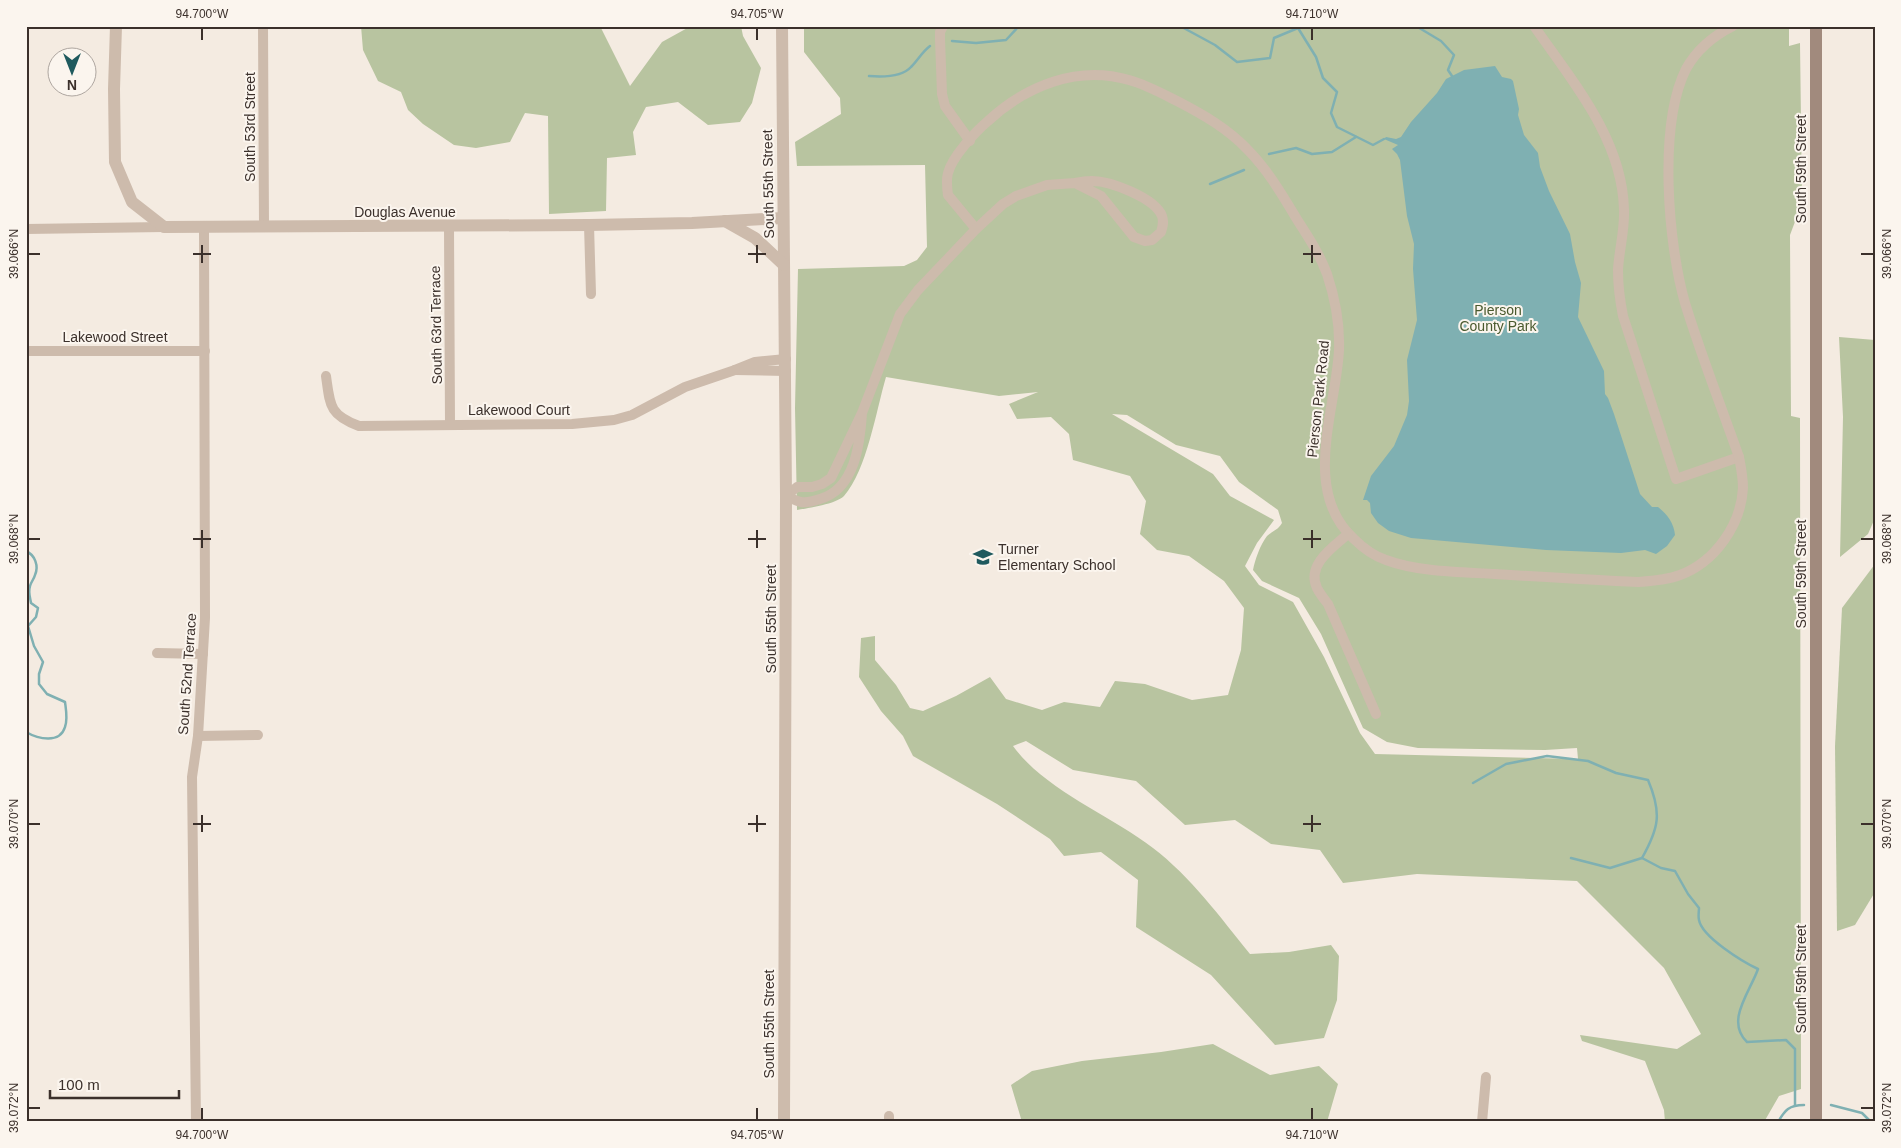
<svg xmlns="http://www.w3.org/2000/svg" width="1901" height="1148" font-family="Helvetica,sans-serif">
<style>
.green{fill:#b8c4a0;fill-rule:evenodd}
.water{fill:#7fb0b2}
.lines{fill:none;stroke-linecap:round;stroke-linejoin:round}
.stream{stroke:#7fb0b2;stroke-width:2.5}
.minor{stroke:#cdbbac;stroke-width:10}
.tertiary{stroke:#cdbbac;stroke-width:12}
.secondary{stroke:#a18a7d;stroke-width:12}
.ticks{fill:none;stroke:#3b302b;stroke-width:2}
.labels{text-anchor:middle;stroke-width:4;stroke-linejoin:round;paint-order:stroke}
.street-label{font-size:14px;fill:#3b302b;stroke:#fbf5ee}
.park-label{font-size:14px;fill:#4a5a2e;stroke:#fbf5ee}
.poi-label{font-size:14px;fill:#3b302b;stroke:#fbf5ee;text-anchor:start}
.neatline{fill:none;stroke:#3b302b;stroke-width:2}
.ticks-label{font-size:12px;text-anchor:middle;fill:#3b302b}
</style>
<rect width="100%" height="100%" fill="#f4ebe1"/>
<g class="green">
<path d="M 361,26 L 600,26 L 630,86 L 662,42 L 691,26 L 741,26 L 743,36 L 761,68 L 752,103 L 740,122 L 708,125 L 678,102 L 646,107 L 633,132 L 636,155 L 607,158 L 606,211 L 549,214 L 548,116 L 525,113 L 510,142 L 476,148 L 454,145 L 423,124 L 408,110 L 401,92 L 378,81 L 363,50 Z"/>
<path d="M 804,26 L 1789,26 L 1789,46 L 1800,43 L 1802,203 L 1790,235 L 1791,416 L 1800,418 L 1801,1089 L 1779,1096 L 1764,1122 L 1665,1122 L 1664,1110 L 1645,1061 L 1582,1041 L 1580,1035 L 1677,1049 L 1701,1034 L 1664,968 L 1577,881 L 1417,874 L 1343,883 L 1320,850 L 1271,844 L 1235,820 L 1185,825 L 1136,781 L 1073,770 L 1026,741 L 1013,746 C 1046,791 1109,814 1153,848 C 1191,877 1220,917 1250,954 L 1289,952 L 1331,945 L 1339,956 L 1337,1000 L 1324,1038 L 1275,1045 L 1211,975 L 1136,927 L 1138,880 L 1101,852 L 1064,856 L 1050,839 L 997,804 L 913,756 L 903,736 L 881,711 L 859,677 L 861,638 L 875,636 L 875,660 L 896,685 L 910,708 L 923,711 L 956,696 L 990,677 L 1006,699 L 1042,710 L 1064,702 L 1100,707 L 1115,681 L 1145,684 L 1192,700 L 1228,695 L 1241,650 L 1244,608 L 1224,581 L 1189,556 L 1157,550 L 1140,534 L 1146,501 L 1130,476 L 1073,460 L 1069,434 L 1051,417 L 1017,419 L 1009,404 L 1038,392 L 999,396 L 886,377 C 876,411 867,470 844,496 C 836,504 809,508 797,510 L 795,408 L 798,269 L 904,266 L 917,260 L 927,247 L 925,165 L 797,166 L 795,142 L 841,114 L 840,98 L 804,52 ZM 1112,414 L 1127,415 L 1176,445 L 1220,456 L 1239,482 L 1278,510 L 1282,523 C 1277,531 1272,531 1267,536 C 1260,545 1255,560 1253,570 L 1262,581 L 1299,598 L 1321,634 L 1363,728 L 1387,742 L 1418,748 L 1545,750 L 1577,748 L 1578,759 L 1375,754 L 1360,733 L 1324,657 L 1293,602 L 1259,585 L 1245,566 L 1257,543 L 1274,520 L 1230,496 L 1213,474 Z"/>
<path d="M 1839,337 L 1875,340 L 1875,518 L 1868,534 L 1840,557 L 1843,417 Z"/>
<path d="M 1875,564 L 1875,892 L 1855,925 L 1837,931 L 1835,746 L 1842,608 Z"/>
<path d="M 1213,1044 L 1270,1075 L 1319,1066 L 1338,1084 L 1327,1122 L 1022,1122 L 1011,1085 L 1032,1071 L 1082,1061 L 1161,1052 Z"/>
</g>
<path class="water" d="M 1495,66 L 1502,77 L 1511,79 L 1513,81 L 1519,109 L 1518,115 L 1524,135 L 1538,153 L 1540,167 L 1549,191 L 1570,234 L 1575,262 L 1581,283 L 1578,317 L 1604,371 L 1605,394 L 1608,398 L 1614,414 L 1640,494 L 1652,507 L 1658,507 C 1667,514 1674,523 1675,535 L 1667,546 L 1656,554 L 1645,550 L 1621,553 L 1546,550 L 1411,538 L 1389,531 L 1378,523 L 1371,513 L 1370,503 L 1367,500 L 1363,500 L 1371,476 L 1394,446 L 1407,415 L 1409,401 L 1407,360 L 1417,320 L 1413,269 L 1414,244 L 1407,216 L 1400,160 L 1397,154 L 1392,149 L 1398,145 L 1384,139 L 1386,137 L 1396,139 L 1401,137 L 1411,122 L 1437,93 L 1446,79 L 1464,70 Z"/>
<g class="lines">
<g class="stream">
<path d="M 1180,26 L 1215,45 L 1237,62 L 1270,58 L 1274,38 L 1298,28 L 1316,57 L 1323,78 L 1337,92 L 1331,113 L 1337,127 L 1373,145 L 1384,139"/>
<path d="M 1416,26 L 1441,41 L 1454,55 L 1448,70 L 1452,76"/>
<path d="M 952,41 L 976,43 L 1006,40 L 1019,26"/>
<path d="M 869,76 C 882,77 902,77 911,67 C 918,60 922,52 930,46"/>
<path d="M 1269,154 L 1296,148 L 1312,154 L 1332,152 L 1356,137"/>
<path d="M 1210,184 L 1244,170"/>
<path d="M 26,551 C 35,555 39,566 35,575 C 34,579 31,582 30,586 C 28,592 30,597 31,603 L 38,608 L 36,617 L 28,626 L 34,646 L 43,662 L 39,674 L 39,684 L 47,694 L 65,702 C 66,710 68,719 65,727 C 60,744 38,739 26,732"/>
<path d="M 1473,783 L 1506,764 L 1547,756 L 1588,761 L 1616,773 L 1648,780 C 1662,813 1659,828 1642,858"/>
<path d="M 1571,858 L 1610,868 L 1642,858 L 1661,868 L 1675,871 L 1688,894 L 1699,908 C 1699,911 1698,916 1699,920 C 1702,937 1743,962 1758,969 C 1750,992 1725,1021 1747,1042 L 1786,1040 L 1795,1049 L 1795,1105"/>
<path d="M 1831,1105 L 1862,1113 L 1871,1122"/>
<path d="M 1778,1122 C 1785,1110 1789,1105 1804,1105"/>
</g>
<g class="minor">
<path d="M 263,26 L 264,227"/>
<path d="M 943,26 L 940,32 L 940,39 L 942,94 L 945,106 L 970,141"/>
<path d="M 1534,26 C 1573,82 1622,139 1624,209 C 1625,230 1619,250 1618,270 C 1618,286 1620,301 1623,316 L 1676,479 L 1739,457"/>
<path d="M 589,225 L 591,294"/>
<path d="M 449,227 L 450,424"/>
<path d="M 26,229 L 164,227"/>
<path d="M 976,229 L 948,195 C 947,188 946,180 948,173 C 952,157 975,132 988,121 C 1026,86 1077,65 1129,80 C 1147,85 1163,94 1179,102 C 1204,115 1228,129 1247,149 C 1268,170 1283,196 1298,221 C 1309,238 1320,255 1327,274 C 1335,298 1340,324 1339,350 C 1336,410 1301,491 1354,539 C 1363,548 1374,556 1386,560 C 1418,572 1461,572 1495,574 C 1543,577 1590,580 1638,582 C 1652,581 1667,580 1680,575 C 1715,562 1741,525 1743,488 C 1743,477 1741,467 1739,457 C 1721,406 1701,355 1685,303 C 1668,244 1658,125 1686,69 C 1697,49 1713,36 1733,26"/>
<path d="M 26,351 L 205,351"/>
<path d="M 786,359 L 755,362 L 735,370 L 786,371"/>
<path d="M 326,376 C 330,405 329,415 359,426 L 572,424 L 614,420 L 632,415 L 685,387 L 735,370"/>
<path d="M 862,413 C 860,444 855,489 820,499 C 814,501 806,503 801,502 C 796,501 791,498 786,496 L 797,487 L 812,487 L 822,484 L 831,478 L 862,413 L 900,314 L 918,290 L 976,229 L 1003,204 L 1016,196 L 1047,185 L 1075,183 L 1101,196 L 1134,237 L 1145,241 L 1152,240 L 1161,232 C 1163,226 1164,222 1162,216 C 1155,198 1109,180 1090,181 C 1085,181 1080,182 1075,183"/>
<path d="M 1348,534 C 1333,547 1306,565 1317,588 C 1320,594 1324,599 1328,604 L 1376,714"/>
<path d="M 157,653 L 203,654"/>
<path d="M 198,736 L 258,735"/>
<path d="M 889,1116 L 889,1122"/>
<path d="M 196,1122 L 192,777 L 198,736 L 205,618 L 204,228"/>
<path d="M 1482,1122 L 1486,1077"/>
</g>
<g class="tertiary">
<path d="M 116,26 L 114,89 L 115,162 L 132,202 L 164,227 L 589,225 L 692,223 L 783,218"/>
<path d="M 782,26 L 786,496 L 784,1122"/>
<path d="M 725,221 L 755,238 L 784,265"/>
</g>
<path class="secondary" d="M 1816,26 L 1816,1122"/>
</g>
<path class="ticks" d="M 202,28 L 202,40M 757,28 L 757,40M 1312,28 L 1312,40M 202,245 L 202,263M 757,245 L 757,263M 1312,245 L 1312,263M 28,254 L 40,254M 193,254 L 211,254M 748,254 L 766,254M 1303,254 L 1321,254M 1861,254 L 1874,254M 202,530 L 202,548M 757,530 L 757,548M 1312,530 L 1312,548M 28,539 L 40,539M 193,539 L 211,539M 748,539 L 766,539M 1303,539 L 1321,539M 1861,539 L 1874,539M 202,815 L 202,832M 757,815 L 757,832M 1312,815 L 1312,832M 28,824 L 40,824M 193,824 L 211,824M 748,824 L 766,824M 1303,824 L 1321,824M 1861,824 L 1874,824M 28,1108 L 40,1108M 202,1108 L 202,1120M 757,1108 L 757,1120M 1312,1108 L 1312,1120M 1861,1108 L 1874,1108"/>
<defs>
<symbol id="school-bare" viewBox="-9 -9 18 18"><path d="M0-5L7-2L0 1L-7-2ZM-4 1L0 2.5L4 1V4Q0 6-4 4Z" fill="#1f5a5e" stroke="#fbf5ee" stroke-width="2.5" paint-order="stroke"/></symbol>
</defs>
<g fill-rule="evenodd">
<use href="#school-bare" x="969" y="543" width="28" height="28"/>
</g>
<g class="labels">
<g class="street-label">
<text transform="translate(250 127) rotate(-90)" y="5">South 53rd Street</text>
<text transform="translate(1801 169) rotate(-90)" y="5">South 59th Street</text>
<text transform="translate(768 184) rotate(-91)" y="5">South 55th Street</text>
<text x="405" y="217">Douglas Avenue</text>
<text transform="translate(436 325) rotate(-91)" y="5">South 63rd Terrace</text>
<text x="115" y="342">Lakewood Street</text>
<text transform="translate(1318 399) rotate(-84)" y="5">Pierson Park Road</text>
<text x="519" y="415">Lakewood Court</text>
<text transform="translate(1801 574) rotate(-90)" y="5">South 59th Street</text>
<text transform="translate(771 619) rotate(-90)" y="5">South 55th Street</text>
<text transform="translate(187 674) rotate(-86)" y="5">South 52nd Terrace</text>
<text transform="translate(1801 979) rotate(-90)" y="5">South 59th Street</text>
<text transform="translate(769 1024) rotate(-90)" y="5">South 55th Street</text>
</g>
<g class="park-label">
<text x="1498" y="315">Pierson<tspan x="1498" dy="16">County Park</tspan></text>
</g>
<g class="poi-label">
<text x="998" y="554">Turner<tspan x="998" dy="16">Elementary School</tspan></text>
</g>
</g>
<rect width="1901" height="1148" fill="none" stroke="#fbf5ee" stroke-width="55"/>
<g transform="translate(72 72) rotate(180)"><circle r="24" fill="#fbf5ee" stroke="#aea6a0"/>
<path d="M0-4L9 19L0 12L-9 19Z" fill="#1f5a5e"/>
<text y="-8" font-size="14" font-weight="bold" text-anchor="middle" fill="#3b302b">N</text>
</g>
<path d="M50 1090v8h129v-8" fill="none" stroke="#3b302b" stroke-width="2.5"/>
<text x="58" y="1090" font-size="15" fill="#3b302b" stroke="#fbf5ee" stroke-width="4" paint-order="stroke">100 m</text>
<rect x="28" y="28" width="1846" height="1092" class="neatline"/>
<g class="ticks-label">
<text x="202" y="18">94.700°W</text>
<text x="757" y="18">94.705°W</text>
<text x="1312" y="18">94.710°W</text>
<text transform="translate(1887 254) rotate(-90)" y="4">39.066°N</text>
<text transform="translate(14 254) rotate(-90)" y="4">39.066°N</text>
<text transform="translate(1887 539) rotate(-90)" y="4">39.068°N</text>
<text transform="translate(14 539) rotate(-90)" y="4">39.068°N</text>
<text transform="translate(1887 824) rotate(-90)" y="4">39.070°N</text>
<text transform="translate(14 824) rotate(-90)" y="4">39.070°N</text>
<text transform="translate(1887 1108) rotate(-90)" y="4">39.072°N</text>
<text transform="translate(14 1108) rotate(-90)" y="4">39.072°N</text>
<text x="202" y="1139">94.700°W</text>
<text x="757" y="1139">94.705°W</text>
<text x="1312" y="1139">94.710°W</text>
</g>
</svg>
